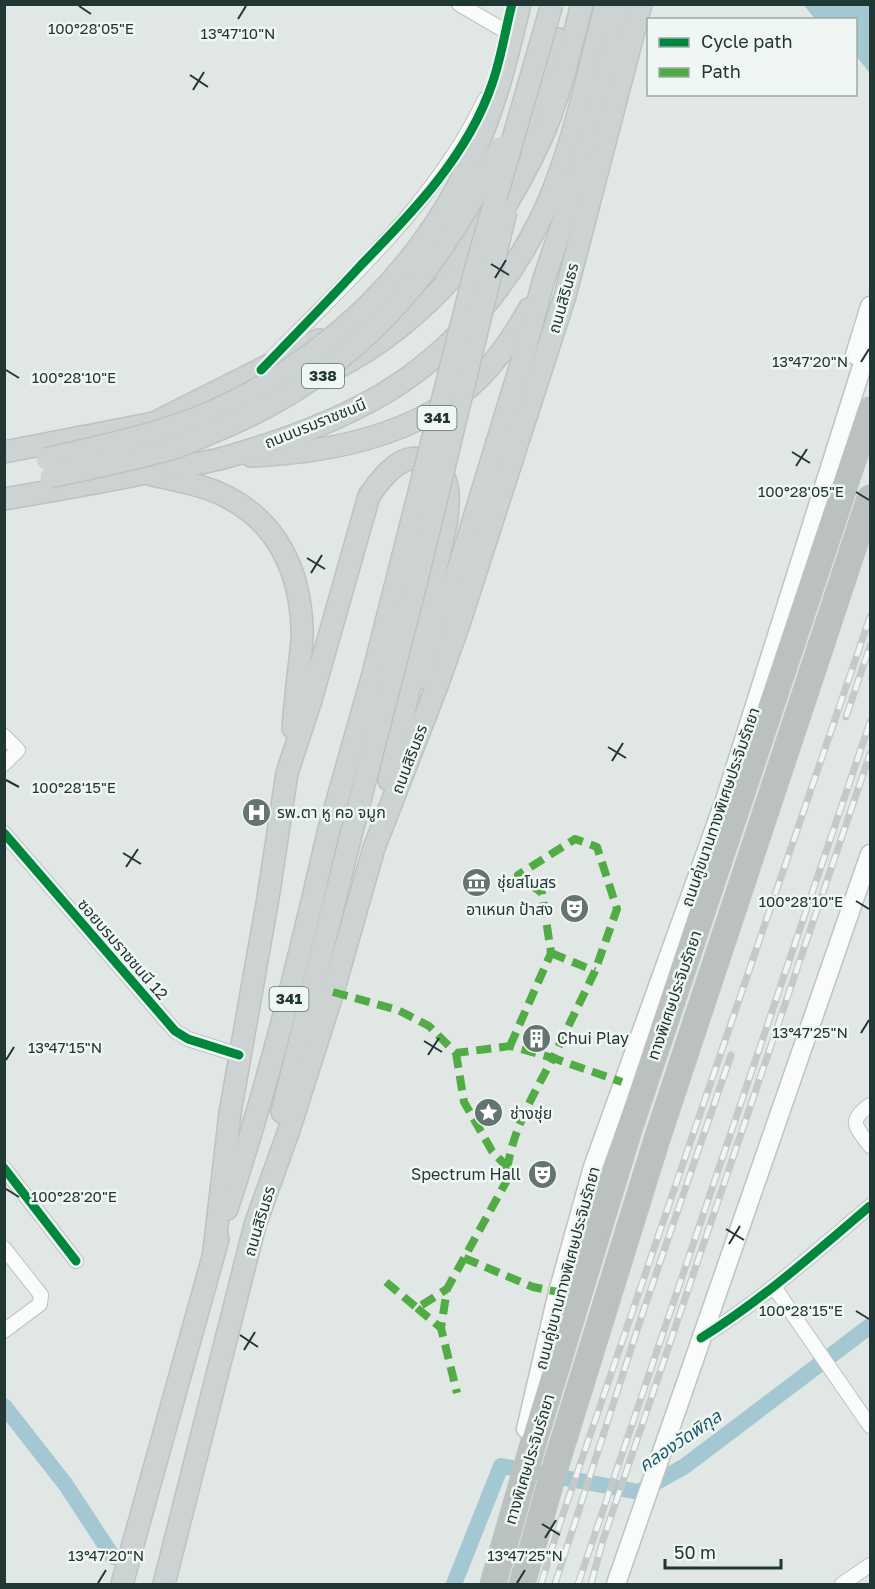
<svg xmlns="http://www.w3.org/2000/svg" width="875" height="1589" font-family="'Golos Text','Noto Sans Thai',sans-serif">
<style>
.water{fill:#a4c8d2}
.lines{fill:none;stroke-linecap:round;stroke-linejoin:round}
.canal{stroke:#a4c8d2;stroke-width:16}
.minor-casing{stroke:#bec3c1;stroke-width:16}
.secondary-casing{stroke:#bec4c2;stroke-width:21}
.primary-casing{stroke:#bcc3c1;stroke-width:24}
.motorway-casing{stroke:#bcc3c1;stroke-width:27}
.minor{stroke:#fafbfb;stroke-width:14}
.secondary{stroke:#fafbfb;stroke-width:18}
.primary{stroke:#cdd3d2;stroke-width:21}
.motorway{stroke:#bac1bf;stroke-width:24}
.rail-casing{stroke:#c5c9c8;stroke-width:7}
.rail{stroke:#eff6f3;stroke-width:4.5;stroke-dasharray:14;stroke-linecap:butt}
.primary-bridge-casing{stroke:#bcc3c1;stroke-width:24;stroke-linecap:butt}
.primary-bridge{stroke:#cdd3d2;stroke-width:21}
.quiet{stroke:#52ac45;stroke-width:8;stroke-dasharray:15 8;stroke-linecap:butt}
.cycleway-casing{stroke:#eff6f3;stroke-width:13}
.cycleway{stroke:#00873e;stroke-width:9}
.ticks{fill:none;stroke:#213733;stroke-width:2}
.labels{text-anchor:middle;stroke-width:5;stroke-linejoin:round;paint-order:stroke}
.shield{fill:#eff6f3;stroke:#5f706d;stroke-width:1.5}
.shield-label{font-size:15px;font-weight:bold;fill:#213733}
.street-label{font-size:16px;fill:#213733;stroke:#eff6f3}
.poi-label{font-size:16px;fill:#213733;stroke:#eff6f3;text-anchor:start}
.water-label{font-size:18px;font-style:italic;fill:#215a6d;stroke:#eff6f3}
.ticks-label{font-size:15px;text-anchor:middle;fill:#213733;stroke:#eff6f3;stroke-width:5;stroke-linejoin:round;paint-order:stroke}
</style>
<rect width="100%" height="100%" fill="#e1e7e4"/>
<path class="water" d="M 804,5 L 870,5 L 870,73 L 856,56 L 856,20 L 815,19 Z"/>
<g class="lines">
<g class="canal">
<path d="M 4,1406 L 66,1485 L 113,1557"/>
<path d="M 454,1584 L 501,1466 L 639,1492 L 685,1466 L 870,1326"/>
</g>
<defs>
<g id="minor">
<path d="M 459,4 L 505,31"/>
<path d="M 272,358 C 349,279 438,200 485,99"/>
<path d="M 4,736 L 18,750 L 4,764"/>
<path d="M 4,833 L 175,1031 L 188,1039 L 239,1055"/>
<path d="M 870,1105 C 847,1121 856,1127 870,1146"/>
<path d="M 4,1168 L 76,1261"/>
<path d="M 4,1248 L 41,1295 L 40,1304 L 4,1331"/>
<path d="M 774,1287 L 870,1426"/>
<path d="M 701,1338 C 762,1300 816,1252 870,1206"/>
<path d="M 842,1584 L 870,1565"/>
</g>
<g id="secondary">
<path d="M 855,355 L 870,306"/>
<path d="M 526,1429 L 558,1292 L 593,1167 L 726,797 L 870,341"/>
<path d="M 616,1584 L 870,854"/>
</g>
<g id="primary">
<path d="M 520,142 L 546,77 L 558,39"/>
<path d="M 429,270 L 451,253 L 498,186"/>
<path d="M 335,369 C 430,320 497,235 541,139 C 560,97 570,49 582,4"/>
<path d="M 152,424 L 319,340"/>
<path d="M 4,452 L 159,422"/>
<path d="M 251,456 C 326,453 407,437 467,389 C 493,367 513,338 529,309"/>
<path d="M 153,475 C 178,481 204,485 227,497 C 278,523 300,572 302,628 C 303,638 301,650 300,660 C 297,683 295,705 293,728"/>
<path d="M 4,499 C 57,490 109,481 161,470 C 183,466 206,463 227,457 C 279,442 337,421 383,394 C 455,351 513,281 547,205 C 575,141 588,71 606,4"/>
<path d="M 425,678 L 522,361 L 543,282 L 578,177 L 624,4"/>
<path d="M 282,1112 L 350,839"/>
<path d="M 227,1209 C 268,1085 299,960 328,833"/>
<path d="M 214,1251 L 230,1113 L 268,898 L 287,773 L 311,700 L 369,496 C 381,478 406,445 431,464 C 436,468 442,472 444,477 C 450,490 448,506 447,519 L 389,780"/>
<path d="M 122,1584 L 218,1239"/>
<path d="M 164,1584 L 255,1225 L 289,1130 L 333,992 L 374,848 L 437,686 L 459,624 L 565,296 L 641,4"/>
</g>
<g id="motorway">
<path d="M 493,1584 L 536,1434 L 629,1130 L 870,410"/>
<path d="M 522,1584 L 554,1471 L 657,1139 L 870,498"/>
</g>
</defs>
<use href="#minor" class="minor-casing"/>
<use href="#secondary" class="secondary-casing"/>
<use href="#primary" class="primary-casing"/>
<use href="#motorway" class="motorway-casing"/>
<use href="#minor" class="minor"/>
<use href="#secondary" class="secondary"/>
<use href="#primary" class="primary"/>
<use href="#motorway" class="motorway"/>
<defs>
<g id="rail">
<path d="M 846,717 L 870,646"/>
<path d="M 541,1584 L 559,1526 L 870,617"/>
<path d="M 555,1584 L 642,1315 L 731,1055"/>
<path d="M 578,1584 L 870,722"/>
<path d="M 591,1584 L 603,1540 L 870,754"/>
</g>
</defs>
<use href="#rail" class="rail-casing"/>
<use href="#rail" class="rail"/>
<defs>
<g id="primary-bridge">
<path d="M 47,459 C 99,446 154,436 204,415 C 328,362 429,264 480,139 C 498,96 509,50 520,4"/>
<path d="M 51,477 C 91,468 132,460 171,449 C 185,445 199,438 213,432 C 351,377 436,278 500,148"/>
<path d="M 328,833 L 373,674 L 476,267 L 552,4"/>
<path d="M 350,839 L 415,588 L 506,211"/>
</g>
</defs>
<use href="#primary-bridge" class="primary-bridge-casing"/>
<use href="#primary-bridge" class="primary-bridge"/>
<g class="quiet">
<path d="M 551,953 L 595,971"/>
<path d="M 333,992 L 398,1010 L 429,1026 L 456,1053 L 510,1046 L 553,1058 C 532,1097 508,1138 506,1182 L 447,1289 L 441,1328 L 457,1393"/>
<path d="M 510,1046 L 551,953 L 542,893 L 518,875 L 575,839 L 597,847 L 617,909 L 595,971 L 553,1058 L 622,1082"/>
<path d="M 456,1053 L 464,1102 L 492,1151 L 507,1167"/>
<path d="M 464,1258 L 533,1287 L 558,1292"/>
<path d="M 386,1282 L 417,1308 L 447,1289"/>
<path d="M 417,1308 L 441,1328"/>
</g>
<defs>
<g id="cycleway">
<path d="M 261,370 C 295,335 329,300 362,264 C 413,212 468,155 492,84 C 501,59 505,31 512,4"/>
<path d="M 4,833 L 175,1031 L 188,1039 L 239,1055"/>
<path d="M 4,1168 L 76,1261"/>
<path d="M 701,1338 C 762,1300 816,1252 870,1206"/>
</g>
</defs>
<use href="#cycleway" class="cycleway-casing"/>
<use href="#cycleway" class="cycleway"/>
</g>
<path class="ticks" d="M 79,6 L 91,14M 238,19 L 246,6M 190,75 L 208,87M 193,90 L 204,72M 491,264 L 509,275M 495,278 L 506,260M 861,362 L 869,349M 6,370 L 19,378M 792,452 L 810,463M 796,466 L 807,449M 856,492 L 869,500M 307,558 L 325,569M 311,573 L 322,555M 608,747 L 626,758M 612,761 L 623,743M 6,780 L 19,787M 123,853 L 141,864M 126,867 L 138,849M 856,901 L 869,909M 861,1033 L 869,1020M 424,1041 L 442,1052M 428,1055 L 439,1038M 6,1060 L 14,1047M 6,1189 L 19,1197M 726,1229 L 744,1240M 729,1244 L 740,1226M 856,1311 L 869,1319M 240,1335 L 258,1347M 244,1350 L 255,1332M 542,1524 L 560,1535M 545,1538 L 556,1520M 98,1583 L 106,1570M 517,1583 L 525,1570"/>
<defs>
<symbol id="hospital-disc" viewBox="-11 -11 22 22"><circle r="9.5" fill="#647571" stroke="#eff6f3"/><path d="M-5-5h3v3.5h4V-5h3V5h-3V1.5h-4V5h-3Z" fill="#fff"/></symbol>
<symbol id="museum-disc" viewBox="-11 -11 22 22"><circle r="9.5" fill="#647571" stroke="#eff6f3"/><path d="M0-6L6-3V-2H-6V-3ZM-5-1h2V3h-2ZM-1-1h2V3h-2ZM3-1h2V3H3ZM-6 4H6V6H-6Z" fill="#fff"/></symbol>
<symbol id="theatre-disc" viewBox="-11 -11 22 22"><circle r="9.5" fill="#647571" stroke="#eff6f3"/><path d="M-5-5.5Q0-4 5-5.5V0Q5 5 0 6Q-5 5-5 0ZM-3.3-2.5H-1v1.5H-3.3ZM1-2.5H3.3v1.5H1ZM-2.8 1Q0 5.5 2.8 1Z" fill="#fff"/></symbol>
<symbol id="building-disc" viewBox="-11 -11 22 22"><circle r="9.5" fill="#647571" stroke="#eff6f3"/><path d="M-4-6H4V6H1V3H-1V6H-4ZM-2.5-4.3h1.7v1.8h-1.7ZM.8-4.3h1.7v1.8H.8ZM-2.5-1h1.7V.8h-1.7ZM.8-1h1.7V.8H.8Z" fill="#fff"/></symbol>
<symbol id="sight-disc" viewBox="-11 -11 22 22"><circle r="9.5" fill="#647571" stroke="#eff6f3"/><path d="M0-6L1.8-2.2L6-1.7L2.9 1.2L3.7 5.4L0 3.3L-3.7 5.4L-2.9 1.2L-6-1.7L-1.8-2.2Z" fill="#fff"/></symbol>
</defs>
<g fill-rule="evenodd">
<use href="#hospital-disc" x="240" y="796" width="33" height="33"/>
<use href="#museum-disc" x="460" y="866" width="33" height="33"/>
<use href="#theatre-disc" x="558" y="892" width="33" height="33"/>
<use href="#building-disc" x="520" y="1022" width="33" height="33"/>
<use href="#sight-disc" x="472" y="1096" width="33" height="33"/>
<use href="#theatre-disc" x="526" y="1158" width="33" height="33"/>
</g>
<g class="labels">
<g class="shield">
<rect x="302" y="364" width="42" height="24" rx="4.5"/>
<rect x="417.5" y="406" width="39" height="24" rx="4.5"/>
<rect x="269.5" y="987" width="39" height="24" rx="4.5"/>
</g>
<g class="shield-label">
<text x="323" y="381">338</text>
<text x="437" y="423">341</text>
<text x="289" y="1004">341</text>
</g>
<g class="street-label">
<text transform="translate(563 298) rotate(-74)" y="6">ถนนสิรินธร</text>
<text transform="translate(315 423) rotate(-22)" y="6">ถนนบรมราชชนนี</text>
<text transform="translate(409 759) rotate(-69)" y="6">ถนนสิรินธร</text>
<text transform="translate(720 807) rotate(-71)" y="6">ถนนคู่ขนานทางพิเศษประจิมรัถยา</text>
<text transform="translate(123 949) rotate(49)" y="6">ซอยบรมราชชนนี 12</text>
<text transform="translate(674 995) rotate(-71)" y="6">ทางพิเศษประจิมรัถยา</text>
<text transform="translate(259 1221) rotate(-73)" y="6">ถนนสิรินธร</text>
<text transform="translate(567 1268) rotate(-75)" y="6">ถนนคู่ขนานทางพิเศษประจิมรัถยา</text>
<text transform="translate(529 1459) rotate(-73)" y="6">ทางพิเศษประจิมรัถยา</text>
</g>
<g class="poi-label">
<text x="277" y="818">รพ.ตา หู คอ จมูก</text>
<text x="497" y="888">ชุ่ยสโมสร</text>
<text x="553" y="915" text-anchor="end">อาเหนก ป้าสง</text>
<text x="557" y="1044">Chui Play</text>
<text x="510" y="1119">ช่างชุ่ย</text>
<text x="521" y="1180" text-anchor="end">Spectrum Hall</text>
</g>
<g class="water-label">
<text transform="translate(680 1441) rotate(-34)" y="6">คลองวัดพิกุล</text>
</g>
</g>
<g class="ticks-label">
<text x="91" y="34">100°28'05"E</text>
<text x="238" y="39">13°47'10"N</text>
<text x="810" y="367">13°47'20"N</text>
<text x="74" y="383">100°28'10"E</text>
<text x="801" y="497">100°28'05"E</text>
<text x="74" y="793">100°28'15"E</text>
<text x="801" y="907">100°28'10"E</text>
<text x="810" y="1038">13°47'25"N</text>
<text x="65" y="1053">13°47'15"N</text>
<text x="74" y="1202">100°28'20"E</text>
<text x="801" y="1316">100°28'15"E</text>
<text x="106" y="1561">13°47'20"N</text>
<text x="525" y="1561">13°47'25"N</text>
</g>
<rect width="875" height="1589" fill="none" stroke="#213733" stroke-width="12"/>
<rect x="647" y="18" width="210" height="78" fill="#eff6f3" stroke="#9daaa6" stroke-width="1.5"/>
<rect x="659" y="38" width="30" height="9" fill="#00873e" stroke="#9daaa6" stroke-width="1.5"/>
<text x="701" y="48" font-size="18" fill="#213733">Cycle path</text>
<rect x="659" y="68" width="30" height="9" fill="#52ac45" stroke="#9daaa6" stroke-width="1.5"/>
<text x="701" y="78" font-size="18" fill="#213733">Path</text>
<path d="M665 1559v9h116v-9" fill="none" stroke="#213733" stroke-width="3"/>
<text x="674" y="1559" font-size="18" fill="#213733" stroke="#eff6f3" stroke-width="4.5" paint-order="stroke">50 m</text>
</svg>
